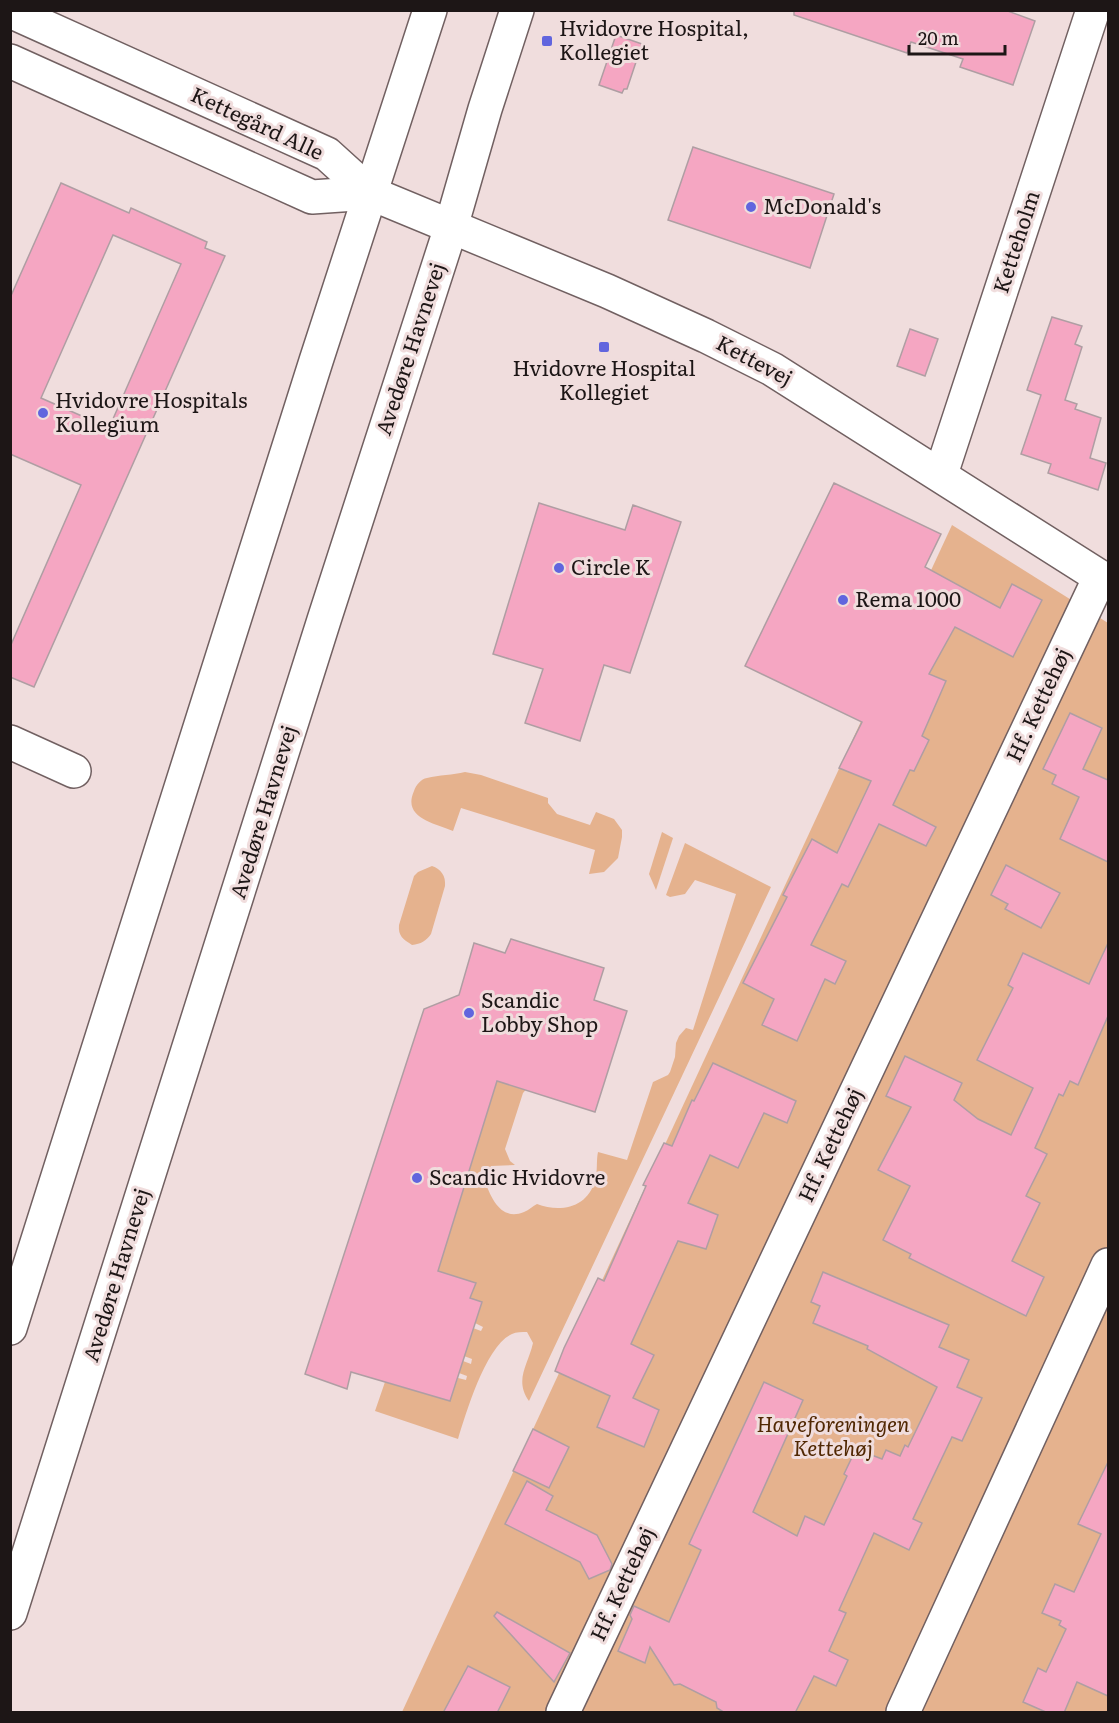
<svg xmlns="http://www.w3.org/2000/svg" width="1119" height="1723" font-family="Literata,serif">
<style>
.green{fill:#e5b28e}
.building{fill:#f5a6c2;stroke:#af9ea3;stroke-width:1.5;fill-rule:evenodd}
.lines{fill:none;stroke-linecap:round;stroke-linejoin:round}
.minor-casing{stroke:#716061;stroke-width:36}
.minor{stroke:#fff;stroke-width:33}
.poi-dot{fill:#6165de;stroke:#f0dddd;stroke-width:2}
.labels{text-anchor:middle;stroke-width:6;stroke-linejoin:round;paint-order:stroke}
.poi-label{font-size:21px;fill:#1d1616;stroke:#f0dddd;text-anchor:start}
.street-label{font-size:21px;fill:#1d1616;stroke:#f0dddd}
.park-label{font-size:21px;font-style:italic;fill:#502702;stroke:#f0dddd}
</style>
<rect width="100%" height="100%" fill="#f0dddd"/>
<g class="green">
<path d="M 952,525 L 1108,623 L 1108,1712 L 402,1712 Z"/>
<path d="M 465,772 L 481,775 L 548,798 L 548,803 L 557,814 L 590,825 L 596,812 L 614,819 L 622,830 L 622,837 L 618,858 L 604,872 L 589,874 L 595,850 L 461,808 L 453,831 C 434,823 402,818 414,791 C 416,785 421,779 427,778 C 439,775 453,775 465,772 Z"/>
<path d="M 662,832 L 673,838 L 656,890 L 649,874 Z"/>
<path d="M 685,843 L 771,887 L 529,1401 C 514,1380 528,1365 533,1343 L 527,1332 C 522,1332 516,1332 512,1334 C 486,1345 466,1413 458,1439 L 375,1411 L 385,1382 L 450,1401 L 458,1378 L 466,1380 L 467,1376 L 459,1373 L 463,1361 L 471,1364 L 472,1359 L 464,1356 L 473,1328 L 481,1331 L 483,1327 L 475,1323 L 482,1302 L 470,1298 L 475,1283 L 398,1275 L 508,1045 L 529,1086 L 523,1093 L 505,1149 L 510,1161 L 515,1165 L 491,1166 L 486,1184 C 492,1200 502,1221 524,1212 C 529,1210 533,1206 537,1204 C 560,1213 588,1208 595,1180 C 598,1171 596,1161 598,1152 L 627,1160 L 653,1082 L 668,1075 L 670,1072 L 675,1057 L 676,1043 L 679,1036 L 686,1028 L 693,1030 L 736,894 L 695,880 L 685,894 L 670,897 L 666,895 Z"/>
<path d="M 432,866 C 441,869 446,876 445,886 L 431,934 C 426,941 421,944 412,945 C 403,939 398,936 399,925 L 414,876 L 418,872 Z"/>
</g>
<g class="building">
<path d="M 794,10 L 1005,10 L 1035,21 L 1013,85 L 960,67 L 963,59 L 911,42 L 907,53 L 794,15 Z"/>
<path d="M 616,35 L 642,44 L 627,89 L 624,89 L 622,93 L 599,85 Z"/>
<path d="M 693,147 L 834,194 L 810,268 L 668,220 Z"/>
<path d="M 61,183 L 129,213 L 131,208 L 207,242 L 205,248 L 225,256 L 34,687 L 10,677 L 10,647 L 81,485 L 10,454 L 10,298 ZM 113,235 L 181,264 L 109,428 L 41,398 Z"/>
<path d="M 1052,317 L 1082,326 L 1075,344 L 1082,347 L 1065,400 L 1077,404 L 1075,409 L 1101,418 L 1090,458 L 1106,463 L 1098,490 L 1048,473 L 1051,464 L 1021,454 L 1041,395 L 1027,390 Z"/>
<path d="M 910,329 L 938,339 L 925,376 L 897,366 Z"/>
<path d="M 834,483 L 941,534 L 925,567 L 1000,608 L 1012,584 L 1042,600 L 1013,657 L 955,627 L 929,674 L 946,681 L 922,736 L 929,740 L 914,771 L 910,770 L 893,805 L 936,827 L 926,846 L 879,824 L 848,887 L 842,884 L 811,945 L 846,961 L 835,984 L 825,979 L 797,1041 L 762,1025 L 774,999 L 743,983 L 787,897 L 783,895 L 812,839 L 837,853 L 871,781 L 839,768 L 862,722 L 745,666 Z"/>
<path d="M 539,503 L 625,530 L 633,505 L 681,522 L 630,673 L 604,665 L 580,741 L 525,723 L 543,669 L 493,654 Z"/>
<path d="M 1070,713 L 1102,728 L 1083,769 L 1108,780 L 1108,862 L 1060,839 L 1079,797 L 1052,784 L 1056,775 L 1043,769 Z"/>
<path d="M 1006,865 L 1060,893 L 1041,928 L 1005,909 L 1008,904 L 991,895 Z"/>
<path d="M 511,939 L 604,968 L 594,1000 L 627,1011 L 595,1112 L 497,1081 L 438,1271 L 476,1283 L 470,1298 L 482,1302 L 450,1401 L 351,1372 L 347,1389 L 305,1374 L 424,1009 L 459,995 L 474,943 L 505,953 Z"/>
<path d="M 1108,943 L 1108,1016 L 1078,1085 L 1070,1081 L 1063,1096 L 1059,1094 L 1035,1148 L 1047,1154 L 1026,1196 L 1040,1203 L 1012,1261 L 1044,1277 L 1026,1316 L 909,1258 L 911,1254 L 883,1240 L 910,1186 L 878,1170 L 911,1107 L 886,1096 L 905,1056 L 962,1083 L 954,1100 L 978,1119 L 1011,1135 L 1033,1088 L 977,1060 L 1013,988 L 1008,985 L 1023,953 L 1089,984 Z"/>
<path d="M 713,1063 L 796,1101 L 787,1123 L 764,1113 L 738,1168 L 710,1155 L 688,1203 L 718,1215 L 706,1249 L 678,1241 L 631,1344 L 654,1355 L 633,1398 L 659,1410 L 644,1447 L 597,1427 L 610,1396 L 555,1371 L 564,1348 L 598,1278 L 604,1281 L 646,1186 L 643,1185 L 664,1143 L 672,1146 L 692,1100 L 694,1101 Z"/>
<path d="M 823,1272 L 949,1325 L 939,1347 L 969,1360 L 957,1387 L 982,1398 L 962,1441 L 952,1437 L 913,1519 L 922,1523 L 909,1550 L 874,1533 L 839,1610 L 846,1613 L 829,1651 L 848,1660 L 836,1686 L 814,1676 L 795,1713 L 725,1713 L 717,1708 L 716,1702 L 680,1684 L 674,1685 L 650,1647 L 645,1663 L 618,1651 L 632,1619 L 630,1615 L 634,1606 L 669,1622 L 701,1550 L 689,1544 L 764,1382 L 803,1400 L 753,1512 L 797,1536 L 805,1516 L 824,1525 L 847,1476 L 844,1474 L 856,1449 L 882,1459 L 886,1450 L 900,1456 L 905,1445 L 908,1447 L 937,1387 L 867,1349 L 868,1346 L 813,1323 L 820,1306 L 811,1302 Z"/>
<path d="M 533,1429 L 569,1447 L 549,1488 L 513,1471 Z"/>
<path d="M 1108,1462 L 1108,1696 L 1077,1682 L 1064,1713 L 1048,1713 L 1023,1702 L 1038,1668 L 1046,1672 L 1066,1629 L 1059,1625 L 1061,1621 L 1042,1613 L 1055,1584 L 1074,1592 L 1101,1534 L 1078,1524 Z"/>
<path d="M 527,1481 L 553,1496 L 546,1510 L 597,1535 L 612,1564 L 610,1570 L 589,1579 L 580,1562 L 505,1524 Z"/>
<path d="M 497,1612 L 570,1653 L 554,1682 L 494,1616 Z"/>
<path d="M 468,1666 L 510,1687 L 497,1713 L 443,1713 Z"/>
</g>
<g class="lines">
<defs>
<g id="minor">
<path d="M 10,11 L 327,154 L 370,193 L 607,291 L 706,336 L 772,369 L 1108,582"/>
<path d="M 10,61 L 312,197 L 370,193"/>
<path d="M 941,474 L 1093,10"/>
<path d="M 10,742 L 74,771"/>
<path d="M 10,1328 L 316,361 L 430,10"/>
<path d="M 10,1613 L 324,620 L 451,227 L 485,109 L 517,10"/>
<path d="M 563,1712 L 1100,577"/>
<path d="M 903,1712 L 1108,1265"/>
</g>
</defs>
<use href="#minor" class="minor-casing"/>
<use href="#minor" class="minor"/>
</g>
<g class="poi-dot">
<rect x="541" y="35" width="12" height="12" rx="3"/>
<circle cx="751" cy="207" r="6"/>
<rect x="598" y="341" width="12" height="12" rx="3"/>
<circle cx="43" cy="413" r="6"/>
<circle cx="559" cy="568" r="6"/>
<circle cx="843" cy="600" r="6"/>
<circle cx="469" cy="1013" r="6"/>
<circle cx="417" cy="1178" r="6"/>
</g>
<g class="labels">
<g class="poi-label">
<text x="559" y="36">Hvidovre Hospital,<tspan x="559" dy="24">Kollegiet</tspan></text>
<text x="763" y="214">McDonald's</text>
<text x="604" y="376" text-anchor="middle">Hvidovre Hospital<tspan x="604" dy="24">Kollegiet</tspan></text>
<text x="55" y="408">Hvidovre Hospitals<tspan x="55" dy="24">Kollegium</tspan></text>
<text x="571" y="575">Circle K</text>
<text x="855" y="607">Rema 1000</text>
<text x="481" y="1008">Scandic<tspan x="481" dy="24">Lobby Shop</tspan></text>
<text x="429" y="1185">Scandic Hvidovre</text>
</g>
<g class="street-label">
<text transform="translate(257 124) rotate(25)" y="7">Kettegård Alle</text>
<text transform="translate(1017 242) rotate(-72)" y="7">Ketteholm</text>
<text transform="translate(411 349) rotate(-72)" y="7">Avedøre Havnevej</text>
<text transform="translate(754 361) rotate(28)" y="7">Kettevej</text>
<text transform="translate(1039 705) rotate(-65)" y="7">Hf. Kettehøj</text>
<text transform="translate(264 812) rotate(-73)" y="7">Avedøre Havnevej</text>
<text transform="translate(831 1145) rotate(-65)" y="7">Hf. Kettehøj</text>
<text transform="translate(117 1275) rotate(-73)" y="7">Avedøre Havnevej</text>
<text transform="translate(623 1584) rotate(-65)" y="7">Hf. Kettehøj</text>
</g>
<g class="park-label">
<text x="833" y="1432">Haveforeningen<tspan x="833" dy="24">Kettehøj</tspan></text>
</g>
</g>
<rect width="1119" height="1723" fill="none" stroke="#1d1616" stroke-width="24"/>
<path d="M909 45v9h96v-9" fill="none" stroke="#1d1616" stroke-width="3"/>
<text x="918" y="45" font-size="18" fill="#1d1616" stroke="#f0dddd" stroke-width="4.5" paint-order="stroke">20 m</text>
</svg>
